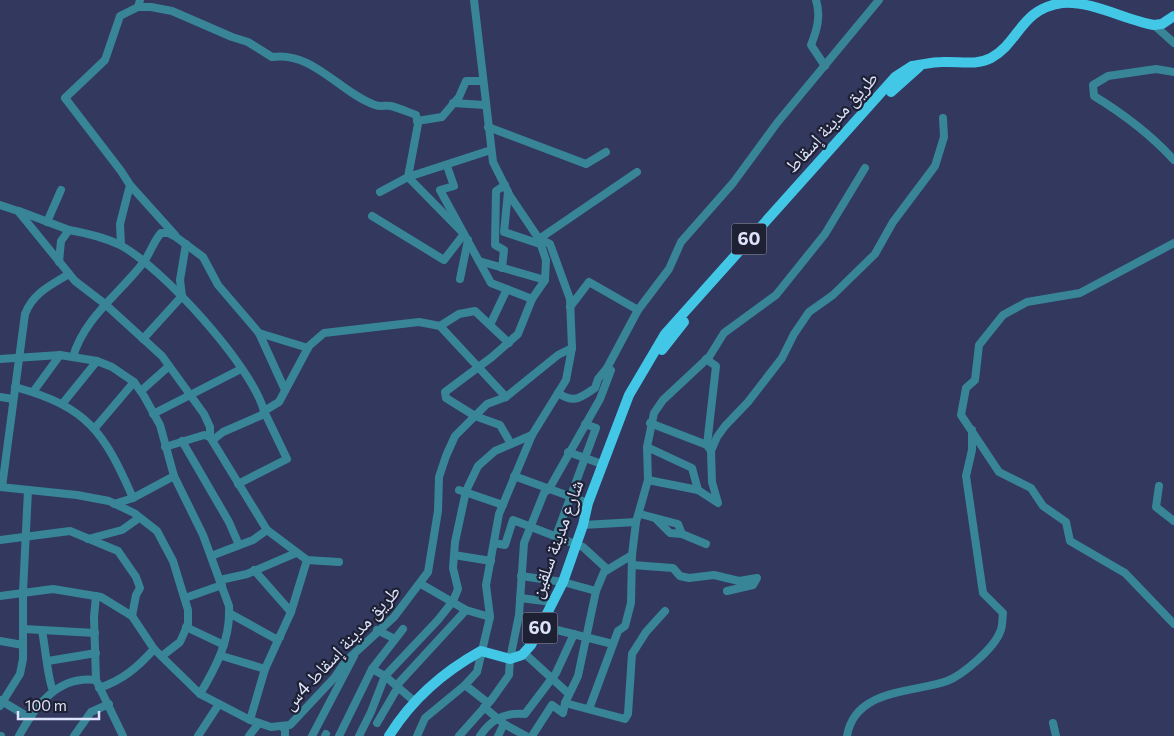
<svg xmlns="http://www.w3.org/2000/svg" width="1174" height="736" font-family="Commissioner,'Noto Naskh Arabic',sans-serif">
<style>
.lines{fill:none;stroke-linecap:round;stroke-linejoin:round}
.minor{stroke:#388597;stroke-width:8}
.major{stroke:#42c8e6;stroke-width:10}
.labels{text-anchor:middle;stroke-width:4.5;stroke-linejoin:round;paint-order:stroke}
.shield{fill:#1e2133;stroke:#a4a9c0;stroke-width:1}
.shield-label{font-size:18px;font-weight:bold;fill:#dee3fc}
.street-label{font-size:19px;fill:#dee3fc;stroke:#1e2133}
</style>
<rect width="100%" height="100%" fill="#32385e"/>
<g class="lines">
<g class="minor">
<path d="M 816,0 C 821,16 817,30 811,45 L 825,66"/>
<path d="M 138,7 L 151,7 L 172,11 L 232,37 L 248,42 L 272,57 C 313,51 339,92 375,105 C 380,107 386,105 391,106 C 399,108 408,112 416,115 L 418,124 L 408,177 L 464,234 L 491,283 L 532,299"/>
<path d="M 1154,25 L 1174,43"/>
<path d="M 1174,72 L 1156,69 L 1108,76 L 1093,85 L 1094,96 C 1122,113 1152,136 1174,160"/>
<path d="M 453,103 L 485,105"/>
<path d="M 417,121 L 442,117 L 459,97 L 466,81 L 482,81"/>
<path d="M 488,127 L 586,164 L 606,152"/>
<path d="M 130,185 L 175,235"/>
<path d="M 380,192 L 408,177 L 491,150"/>
<path d="M 508,192 L 504,232 L 540,244"/>
<path d="M 0,205 L 18,211 L 75,281 L 105,304 L 162,356 L 204,414 L 210,427 L 210,437"/>
<path d="M 19,211 L 69,230"/>
<path d="M 372,216 L 444,260 L 464,234 L 440,190 L 454,186 L 447,166"/>
<path d="M 47,222 L 61,190"/>
<path d="M 1174,243 L 1080,293 L 1027,302 L 1003,315 L 979,345 L 975,380 L 966,388 L 961,415 L 999,472 L 1031,488 L 1043,506 L 1066,522 L 1070,541 L 1125,573 L 1174,624"/>
<path d="M 121,245 L 120,224 L 130,185 L 121,171 L 65,98 L 105,60 L 120,16 L 138,7 L 140,0"/>
<path d="M 479,261 L 545,280"/>
<path d="M 59,262 L 61,241 L 69,230 C 86,233 104,237 120,245 C 162,267 252,366 264,411 L 262,415 L 223,432 L 213,440"/>
<path d="M 502,268 L 504,250 L 495,245 L 496,191 L 505,185"/>
<path d="M 460,279 L 468,240"/>
<path d="M 570,307 L 589,282 L 638,310"/>
<path d="M 490,325 L 507,289"/>
<path d="M 440,326 L 459,314 L 475,311 L 509,343"/>
<path d="M 259,333 L 308,348"/>
<path d="M 143,339 L 182,296 L 180,280 L 186,244"/>
<path d="M 73,357 C 84,318 119,294 143,263 C 150,254 153,242 161,233 L 168,233 L 176,237 L 203,257 L 218,285 L 259,333 L 285,390"/>
<path d="M 0,359 L 60,355 L 97,361 L 112,367 L 134,382 L 144,396 L 160,425 L 174,476 L 203,535 L 229,606 C 231,639 216,667 200,694"/>
<path d="M 15,387 C 88,407 104,432 133,498"/>
<path d="M 141,391 L 169,366"/>
<path d="M 33,392 L 60,355"/>
<path d="M 558,393 C 574,404 580,398 595,388 L 598,379 L 607,368 L 638,310 L 669,269 L 681,242 L 733,183 L 777,123 L 879,0"/>
<path d="M 0,397 L 13,399"/>
<path d="M 63,403 L 97,361"/>
<path d="M 153,414 L 241,369"/>
<path d="M 650,423 L 707,445"/>
<path d="M 95,428 L 134,382"/>
<path d="M 182,441 L 229,522 L 239,545"/>
<path d="M 511,444 L 500,425 L 475,416 L 446,398 L 445,392 L 492,357 L 518,334 L 532,299 L 545,280 L 546,260 L 539,239 L 637,172"/>
<path d="M 165,447 L 204,435 L 210,437 L 267,530 L 307,560 L 339,562"/>
<path d="M 647,447 L 692,468 L 698,490 L 718,503 L 712,482 L 711,451 L 707,445 L 716,366 L 706,359"/>
<path d="M 711,451 L 717,437 L 725,426 L 748,402 L 782,358 L 794,334 L 809,312 L 833,295 L 875,254 L 893,222 L 935,166 L 944,137 L 943,118"/>
<path d="M 568,452 L 602,464"/>
<path d="M 514,476 L 588,503"/>
<path d="M 648,480 L 698,490"/>
<path d="M 238,484 L 287,459 L 264,411 L 279,402 L 309,346 L 324,333 L 419,322 L 440,326 L 506,397"/>
<path d="M 1159,486 L 1156,507 L 1174,521"/>
<path d="M 0,487 L 77,495 L 109,501 L 134,513 L 157,531 L 173,561 L 188,610 L 188,624 L 180,642 L 162,656"/>
<path d="M 2,487 L 25,314 C 33,293 51,285 69,274"/>
<path d="M 459,490 L 503,505"/>
<path d="M 114,504 L 133,498 L 174,476"/>
<path d="M 640,514 L 678,524 L 682,534 L 706,544"/>
<path d="M 656,519 L 670,533 L 682,534"/>
<path d="M 583,525 L 636,522"/>
<path d="M 556,536 L 596,428 L 585,424"/>
<path d="M 88,539 L 122,530 L 139,518"/>
<path d="M 0,540 L 70,531 L 118,551 L 136,577 L 140,588 L 136,595 L 132,616"/>
<path d="M 494,543 L 505,545 L 513,520 L 583,547 L 607,569"/>
<path d="M 454,555 L 491,561"/>
<path d="M 211,556 L 253,540 L 267,530"/>
<path d="M 632,565 L 673,568 L 680,576 L 689,578 L 714,575 L 739,581 L 757,578 L 753,585 L 727,591"/>
<path d="M 254,570 L 291,612"/>
<path d="M 521,576 L 563,582 L 596,591"/>
<path d="M 220,580 L 247,574 L 296,553"/>
<path d="M 421,584 L 466,610 L 490,617"/>
<path d="M 0,596 L 53,589 L 101,597 L 132,616 L 154,649 L 200,694 L 250,720 L 271,727 L 290,725 L 335,677 L 345,662 L 394,617 L 428,572 L 438,511 L 439,477 L 446,456 L 455,436 L 487,404 L 506,397 L 558,355 L 572,348"/>
<path d="M 96,596 L 94,617 L 96,680 L 123,736"/>
<path d="M 185,598 L 222,585"/>
<path d="M 520,598 L 552,602"/>
<path d="M 665,611 L 646,632 L 632,654 L 628,714 L 625,719 L 565,703 L 578,676 L 596,591 L 604,572 L 632,555 L 636,522 L 648,480 L 647,447 L 654,413 L 663,400 L 709,357 L 724,333 L 776,295 L 825,234 L 865,168"/>
<path d="M 229,613 L 276,639 L 280,637"/>
<path d="M 541,626 L 613,644"/>
<path d="M 186,627 L 224,645"/>
<path d="M 24,629 L 95,633"/>
<path d="M 377,630 L 395,639"/>
<path d="M 42,631 C 45,644 48,682 53,690"/>
<path d="M 0,641 L 23,645"/>
<path d="M 524,653 L 569,694"/>
<path d="M 222,656 L 265,669"/>
<path d="M 48,661 L 96,653"/>
<path d="M 372,669 L 385,676 L 414,701"/>
<path d="M 465,685 L 488,703"/>
<path d="M 99,688 C 123,680 138,667 154,649"/>
<path d="M 0,700 L 30,718"/>
<path d="M 0,706 L 20,674 L 23,659 L 23,592 L 28,490"/>
<path d="M 484,707 L 504,724 L 526,736"/>
<path d="M 589,709 L 618,631 L 625,626 L 631,603 L 632,555"/>
<path d="M 250,720 L 265,669 L 291,612 L 307,560"/>
<path d="M 377,723 L 398,687 L 397,685 L 466,610"/>
<path d="M 1053,723 L 1056,736"/>
<path d="M 282,726 L 285,730 L 285,736"/>
<path d="M 0,736 L 1,736"/>
<path d="M 19,736 C 35,706 58,675 96,680"/>
<path d="M 74,736 L 91,712 L 109,704"/>
<path d="M 198,736 L 219,704"/>
<path d="M 249,736 L 259,723"/>
<path d="M 312,736 L 354,656"/>
<path d="M 325,736 L 326,734"/>
<path d="M 339,736 L 372,669 L 403,629"/>
<path d="M 359,736 L 371,712 L 385,676 L 438,620 L 453,601 L 458,589 L 453,568 L 455,542 L 466,491 L 478,466 L 495,451 L 532,435"/>
<path d="M 417,736 L 425,718 L 465,685 L 477,672 L 490,617 L 486,585 L 499,514 L 532,435 L 566,380 L 572,348 L 570,299 L 550,244 L 539,239 L 510,196 L 493,162 L 474,0"/>
<path d="M 459,736 L 492,699 L 509,675 L 510,659 L 519,615 L 524,543 L 544,493 L 549,489 L 600,399 L 611,370 L 607,368"/>
<path d="M 480,736 C 491,719 505,712 525,714 L 556,673 L 574,634"/>
<path d="M 498,736 L 504,724"/>
<path d="M 532,736 L 552,705 L 563,713 L 565,703"/>
<path d="M 847,736 C 855,688 914,693 947,681 C 963,675 994,648 1000,632 C 1003,627 1002,619 1003,613 L 983,593 L 966,476 L 972,450 L 972,430"/>
</g>
<g class="major">
<path d="M 891,92 L 919,67"/>
<path d="M 662,350 L 684,322"/>
<path d="M 389,736 C 412,699 443,672 481,651 L 510,659 L 522,655 L 531,645 L 563,582 L 583,525 L 588,503 L 629,395 L 665,334 L 895,77 L 912,66 C 922,65 931,62 942,62 C 958,61 976,66 991,58 C 1020,42 1020,9 1062,3 C 1089,0 1126,20 1154,25 L 1162,24 L 1174,16"/>
</g>
</g>
<g class="labels">
<g class="shield">
<rect x="731.5" y="223.5" width="35" height="31" rx="4"/>
<rect x="522.5" y="612.5" width="35" height="31" rx="4"/>
</g>
<g class="shield-label">
<text x="749" y="245">60</text>
<text x="540" y="634">60</text>
</g>
<g class="street-label">
<text transform="translate(831 122) rotate(-48)" y="7">طريق مدينة إسقاط</text>
<text transform="translate(556 539) rotate(-70)" y="7">شارع مدينة سلقين</text>
<text transform="translate(341 647) rotate(-47)" y="7">طريق مدينة إسقاط 4س</text>
</g>
</g>
<path d="M18 711v8h81v-8" fill="none" stroke="#dee3fc" stroke-width="2.5"/>
<text x="25" y="711" font-size="15" fill="#dee3fc" stroke="#1e2133" stroke-width="4" paint-order="stroke">100 m</text>
</svg>
